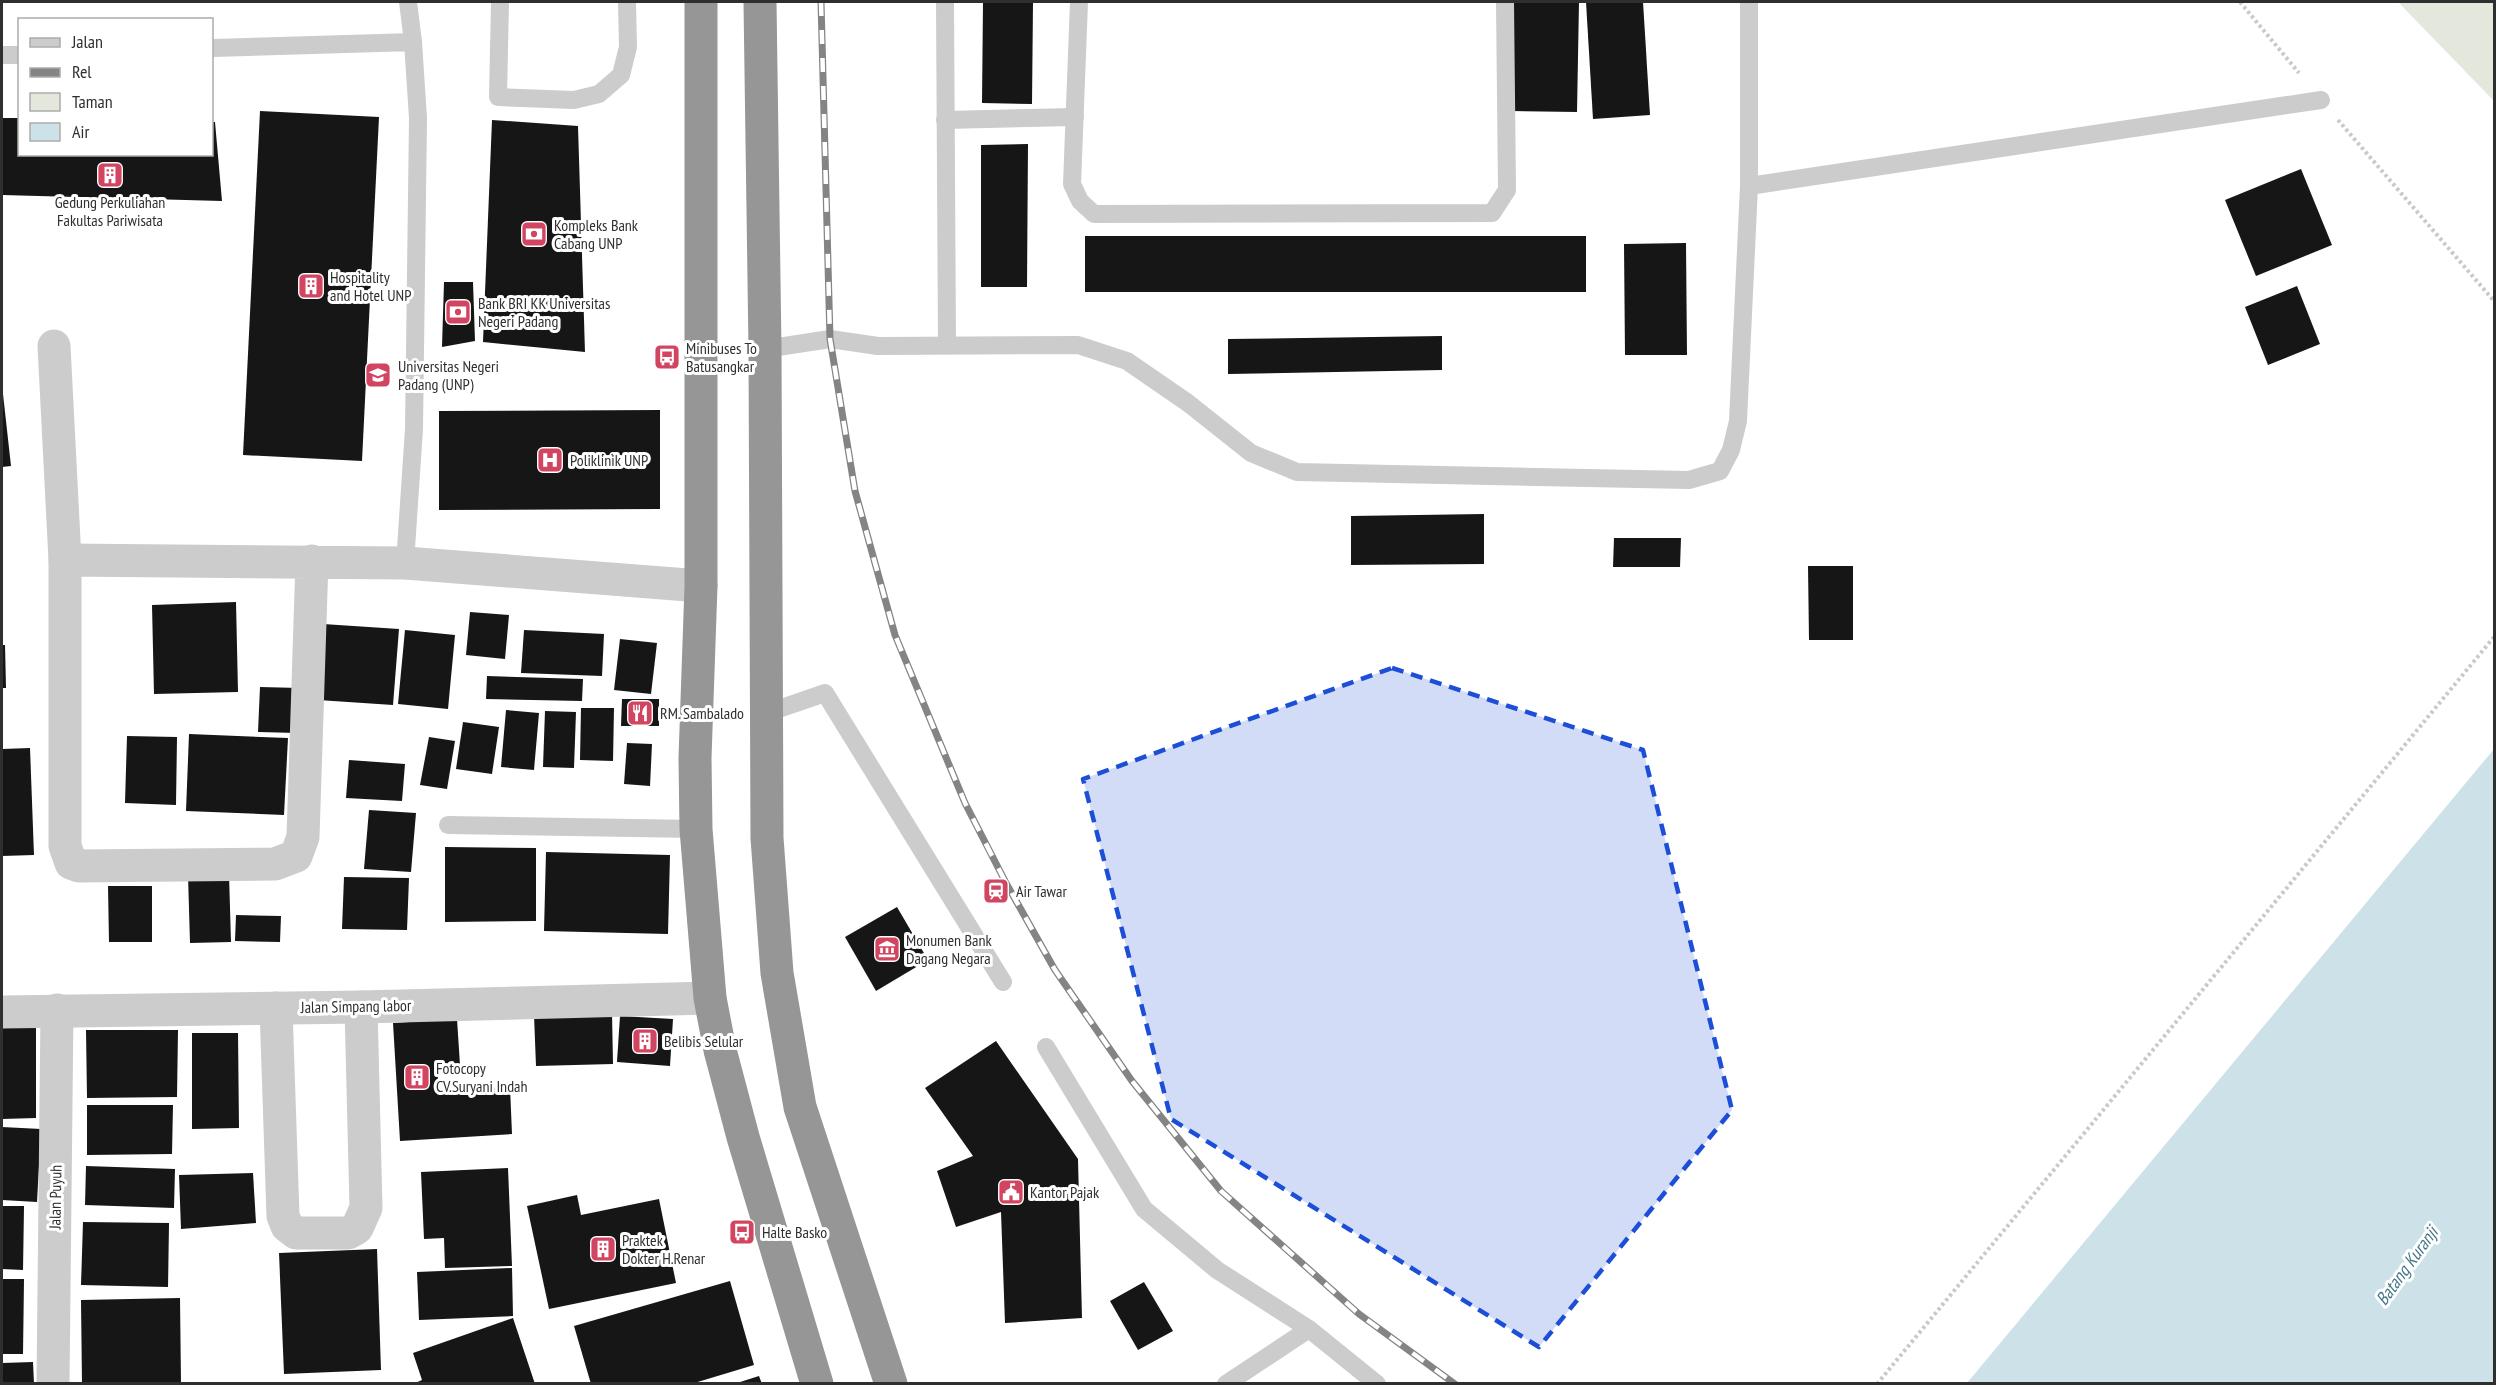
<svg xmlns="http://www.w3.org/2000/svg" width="2496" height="1385" font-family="'PT Sans Narrow',sans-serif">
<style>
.green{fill:#e4e8dc}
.water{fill:#cde1e8}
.building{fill:#161616}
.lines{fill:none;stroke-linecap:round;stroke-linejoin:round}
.path{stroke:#c9c9c9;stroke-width:4;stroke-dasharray:3 3;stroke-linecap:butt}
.lane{stroke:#ccc;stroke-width:18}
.street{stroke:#ccc;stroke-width:33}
.highway{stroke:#969696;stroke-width:33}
.rail-casing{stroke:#848484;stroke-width:7}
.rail{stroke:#fff;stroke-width:4.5;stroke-dasharray:14;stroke-linecap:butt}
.marked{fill:#1d4ed8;fill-opacity:0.2;stroke:#1d4ed8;stroke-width:4.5;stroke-dasharray:12 8;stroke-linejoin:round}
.labels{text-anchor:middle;stroke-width:6;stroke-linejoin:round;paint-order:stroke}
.poi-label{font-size:16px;fill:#2f2f2f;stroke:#fff;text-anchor:start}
.street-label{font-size:16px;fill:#2f2f2f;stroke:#fff}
.water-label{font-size:18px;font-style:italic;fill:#467789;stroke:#fff}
</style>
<rect width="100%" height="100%" fill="#fff"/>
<path class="green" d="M 2398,2 L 2494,2 L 2494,101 Z"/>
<path class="water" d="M 2494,749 L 2494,1383 L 1967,1383 Z"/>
<g class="building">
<path d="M 983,2 L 1033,2 L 1032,104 L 982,103 Z"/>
<path d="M 1513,2 L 1579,2 L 1577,112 L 1511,111 Z"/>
<path d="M 1586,2 L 1643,2 L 1650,115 L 1593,119 Z"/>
<path d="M 260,111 L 379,117 L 362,461 L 243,455 Z"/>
<path d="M 2,118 L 20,118 L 20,154 L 212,154 L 212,122 L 215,122 L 222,201 L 2,195 Z"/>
<path d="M 492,120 L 578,126 L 585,352 L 483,342 Z"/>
<path d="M 1028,144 L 1027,287 L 981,287 L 981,145 Z"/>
<path d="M 2301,169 L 2332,245 L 2256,276 L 2225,200 Z"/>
<rect x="1085" y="236" width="501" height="56"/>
<path d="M 1686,243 L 1687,355 L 1625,355 L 1624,244 Z"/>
<path d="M 444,282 L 473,282 L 475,341 L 442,347 Z"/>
<path d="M 2297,286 L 2320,344 L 2268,365 L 2245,307 Z"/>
<path d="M 1442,336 L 1442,370 L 1228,374 L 1228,339 Z"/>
<path d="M 2,385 L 11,466 L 2,467 Z"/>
<path d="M 660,410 L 660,509 L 439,510 L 439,411 Z"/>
<path d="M 1484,514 L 1484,564 L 1351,565 L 1351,516 Z"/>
<path d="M 1614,538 L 1681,538 L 1680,567 L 1613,567 Z"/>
<path d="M 1808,566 L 1853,566 L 1853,640 L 1809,640 Z"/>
<path d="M 236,602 L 238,692 L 154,694 L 152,605 Z"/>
<path d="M 470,612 L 509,615 L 505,659 L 466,655 Z"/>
<path d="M 323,624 L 399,629 L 393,705 L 318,700 Z"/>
<path d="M 405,630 L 455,635 L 448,709 L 398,704 Z"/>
<path d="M 524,630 L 604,634 L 602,676 L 521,673 Z"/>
<path d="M 620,639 L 657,643 L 651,694 L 614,690 Z"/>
<path d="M 2,645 L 5,645 L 6,688 L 2,688 Z"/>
<path d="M 487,676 L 583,679 L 582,701 L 486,699 Z"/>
<path d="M 260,687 L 300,688 L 297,733 L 258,732 Z"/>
<path d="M 622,699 L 659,699 L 659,726 L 621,726 Z"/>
<path d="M 581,708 L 614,708 L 613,761 L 580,760 Z"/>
<path d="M 506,710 L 539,713 L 534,770 L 501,767 Z"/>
<path d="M 545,711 L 576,712 L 574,768 L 543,767 Z"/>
<path d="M 463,722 L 499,727 L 492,774 L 456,769 Z"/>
<path d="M 189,734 L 288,738 L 284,815 L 186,811 Z"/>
<path d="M 127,736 L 177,737 L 176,805 L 125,803 Z"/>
<path d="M 429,737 L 455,741 L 447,789 L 420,785 Z"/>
<path d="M 627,743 L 652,744 L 650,786 L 624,784 Z"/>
<path d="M 30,748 L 34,855 L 2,856 L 2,749 Z"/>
<path d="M 349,760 L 405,764 L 402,801 L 346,798 Z"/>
<path d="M 369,810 L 416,813 L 411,872 L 364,869 Z"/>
<path d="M 445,847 L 536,848 L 536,921 L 445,922 Z"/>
<path d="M 546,852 L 670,855 L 668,934 L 544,931 Z"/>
<path d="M 229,874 L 231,942 L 190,943 L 188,875 Z"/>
<path d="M 344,877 L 409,878 L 407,930 L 342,929 Z"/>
<path d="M 108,886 L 152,886 L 152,942 L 109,942 Z"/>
<path d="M 897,907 L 928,960 L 876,991 L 845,937 Z"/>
<path d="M 236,915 L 281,916 L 280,942 L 235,941 Z"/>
<path d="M 612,1013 L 613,1064 L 536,1066 L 534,1015 Z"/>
<path d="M 620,1016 L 673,1019 L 670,1066 L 617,1062 Z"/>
<path d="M 457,1019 L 460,1065 L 437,1067 L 439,1091 L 510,1087 L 512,1134 L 400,1141 L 393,1023 Z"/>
<path d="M 2,1020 L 36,1020 L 36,1118 L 2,1119 Z"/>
<path d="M 86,1030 L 178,1030 L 177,1097 L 87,1098 Z"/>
<path d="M 192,1033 L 238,1033 L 239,1128 L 192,1129 Z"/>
<path d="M 996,1041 L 1078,1159 L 1082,1318 L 1005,1323 L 1001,1212 L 956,1227 L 937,1171 L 973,1156 L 925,1088 Z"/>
<path d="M 87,1105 L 173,1105 L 172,1154 L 87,1155 Z"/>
<path d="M 2,1127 L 41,1129 L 37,1202 L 2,1200 Z"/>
<path d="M 86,1166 L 175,1169 L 174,1208 L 85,1205 Z"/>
<path d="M 508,1168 L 512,1266 L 445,1268 L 444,1238 L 424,1239 L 421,1172 Z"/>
<path d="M 253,1173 L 256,1223 L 181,1229 L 179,1175 Z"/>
<path d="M 577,1195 L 581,1215 L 659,1199 L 676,1283 L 549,1309 L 527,1206 Z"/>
<path d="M 2,1206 L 24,1206 L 23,1270 L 2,1269 Z"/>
<path d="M 83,1222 L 169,1223 L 168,1287 L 81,1285 Z"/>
<path d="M 377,1249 L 381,1370 L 284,1374 L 279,1253 Z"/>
<path d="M 512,1268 L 513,1316 L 419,1320 L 417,1272 Z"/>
<path d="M 2,1279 L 24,1279 L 23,1354 L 2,1354 Z"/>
<path d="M 730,1281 L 754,1365 L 691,1384 L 591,1384 L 574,1326 Z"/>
<path d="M 1144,1282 L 1173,1331 L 1138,1350 L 1110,1301 Z"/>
<path d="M 180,1298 L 181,1384 L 82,1384 L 81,1300 Z"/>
<path d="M 513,1318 L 535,1384 L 413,1384 L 422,1380 L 413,1353 Z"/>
<path d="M 33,1362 L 34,1384 L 2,1384 L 2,1363 Z"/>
<path d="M 759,1376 L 762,1384 L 737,1384 L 737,1383 Z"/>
</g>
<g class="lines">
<g class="path">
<path d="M 2240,2 L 2299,73"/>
<path d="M 2338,120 L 2494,301"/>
<path d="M 1877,1384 L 2494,637"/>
</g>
<g class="lane">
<path d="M 408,2 L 413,42"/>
<path d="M 500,2 L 498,97 L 574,100 L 599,94 L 621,75 L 628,47 L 627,2"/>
<path d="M 945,2 L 947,345"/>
<path d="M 1079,2 L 1072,184 L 1080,201 L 1094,214 L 1492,213 L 1507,190 L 1505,2"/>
<path d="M 212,48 L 413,42 L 418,118 L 414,429 L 405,563"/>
<path d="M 2,55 L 20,55"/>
<path d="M 945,120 L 1075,117"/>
<path d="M 1749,186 L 2321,100"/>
<path d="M 765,349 L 830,339 L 878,346 L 1078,345 L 1127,361 L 1188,403 L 1251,453 L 1297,472 L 1689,480 L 1720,471 L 1731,450 L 1738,421 L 1749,186 L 1749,2"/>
<path d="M 767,713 L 825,693 L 1003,982"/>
<path d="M 448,825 L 696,829"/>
<path d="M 1046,1047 L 1144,1209 L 1217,1270 L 1309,1329 L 1377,1384"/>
<path d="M 1226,1384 L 1309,1329"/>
</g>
<g class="street">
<path d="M 54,346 L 65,560"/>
<path d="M 312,561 L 303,837 L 296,856 L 275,864 L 79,866 L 71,863 L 65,846 L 65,560 L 405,563 L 701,586"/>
<path d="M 276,1008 L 283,1216 L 287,1226 L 296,1233 L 348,1233 L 357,1228 L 366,1208 L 361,1007"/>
<path d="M 2,1012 L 361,1007 L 710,998"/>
<path d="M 53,1384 L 57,1010"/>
</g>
<g class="highway">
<path d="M 701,2 L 701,586 L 695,758 L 696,829 L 710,998 L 720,1050 L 743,1137 L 817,1384"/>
<path d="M 760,2 L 765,349 L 767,838 L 777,973 L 800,1107 L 891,1384"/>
</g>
<defs>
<path id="rail" d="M 821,2 L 830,339 L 855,491 L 895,635 L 965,803 L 1006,883 L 1055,970 L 1132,1081 L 1221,1191 L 1359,1314 L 1455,1384"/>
</defs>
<use href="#rail" class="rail-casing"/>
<use href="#rail" class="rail"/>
</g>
<path class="marked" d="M 1392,668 L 1643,750 L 1732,1110 L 1539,1347 L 1171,1119 L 1083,779 Z"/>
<defs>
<symbol id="building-square" viewBox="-11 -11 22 22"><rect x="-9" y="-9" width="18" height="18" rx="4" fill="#d24561" stroke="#fff"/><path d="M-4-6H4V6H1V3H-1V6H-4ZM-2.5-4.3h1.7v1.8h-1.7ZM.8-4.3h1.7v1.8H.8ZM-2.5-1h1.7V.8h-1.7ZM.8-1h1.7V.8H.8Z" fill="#fff"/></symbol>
<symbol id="bank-square" viewBox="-11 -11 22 22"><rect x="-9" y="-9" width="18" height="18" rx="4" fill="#d24561" stroke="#fff"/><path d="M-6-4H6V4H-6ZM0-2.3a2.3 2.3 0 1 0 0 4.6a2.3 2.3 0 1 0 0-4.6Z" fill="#fff"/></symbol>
<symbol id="bus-square" viewBox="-11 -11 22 22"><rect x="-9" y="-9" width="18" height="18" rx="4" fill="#d24561" stroke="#fff"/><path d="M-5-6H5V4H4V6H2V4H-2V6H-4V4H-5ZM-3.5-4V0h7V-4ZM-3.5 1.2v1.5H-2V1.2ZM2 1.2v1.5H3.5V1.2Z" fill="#fff"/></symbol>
<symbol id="university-square" viewBox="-11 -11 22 22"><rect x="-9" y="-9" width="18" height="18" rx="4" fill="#d24561" stroke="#fff"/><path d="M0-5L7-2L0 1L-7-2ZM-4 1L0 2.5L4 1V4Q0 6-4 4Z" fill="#fff"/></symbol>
<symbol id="hospital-square" viewBox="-11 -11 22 22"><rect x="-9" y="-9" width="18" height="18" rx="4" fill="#d24561" stroke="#fff"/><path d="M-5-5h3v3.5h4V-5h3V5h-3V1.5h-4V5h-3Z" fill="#fff"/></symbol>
<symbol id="restaurant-square" viewBox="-11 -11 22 22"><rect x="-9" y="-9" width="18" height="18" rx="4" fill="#d24561" stroke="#fff"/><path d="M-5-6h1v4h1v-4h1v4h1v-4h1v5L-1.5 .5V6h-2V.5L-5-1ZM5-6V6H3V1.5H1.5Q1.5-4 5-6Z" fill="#fff"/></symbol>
<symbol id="station-square" viewBox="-11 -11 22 22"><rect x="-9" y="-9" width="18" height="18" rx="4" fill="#d24561" stroke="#fff"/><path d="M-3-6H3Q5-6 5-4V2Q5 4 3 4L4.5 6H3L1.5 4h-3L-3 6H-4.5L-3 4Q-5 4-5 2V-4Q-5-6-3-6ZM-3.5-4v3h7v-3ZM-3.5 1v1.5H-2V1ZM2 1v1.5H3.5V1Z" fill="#fff"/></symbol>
<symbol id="museum-square" viewBox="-11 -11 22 22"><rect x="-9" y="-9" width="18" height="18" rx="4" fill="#d24561" stroke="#fff"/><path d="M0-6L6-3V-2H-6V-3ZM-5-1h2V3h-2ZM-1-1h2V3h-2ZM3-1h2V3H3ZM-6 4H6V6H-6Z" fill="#fff"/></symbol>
<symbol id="civic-square" viewBox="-11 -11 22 22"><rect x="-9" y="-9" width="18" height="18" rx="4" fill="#d24561" stroke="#fff"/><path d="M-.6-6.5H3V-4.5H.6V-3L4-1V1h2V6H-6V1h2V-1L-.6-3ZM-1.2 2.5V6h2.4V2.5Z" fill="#fff"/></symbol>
</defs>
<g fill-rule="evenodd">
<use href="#building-square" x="95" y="160" width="30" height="30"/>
<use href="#bank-square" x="519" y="219" width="30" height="30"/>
<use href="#building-square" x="296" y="271" width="30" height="30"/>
<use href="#bank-square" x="443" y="297" width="30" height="30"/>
<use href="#bus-square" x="652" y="342" width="30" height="30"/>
<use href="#university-square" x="363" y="360" width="30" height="30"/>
<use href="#hospital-square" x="535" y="445" width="30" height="30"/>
<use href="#restaurant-square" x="625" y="698" width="30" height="30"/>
<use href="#station-square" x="981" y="876" width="30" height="30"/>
<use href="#museum-square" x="872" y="934" width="30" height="30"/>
<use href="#building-square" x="630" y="1026" width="30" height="30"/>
<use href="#building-square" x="402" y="1062" width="30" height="30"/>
<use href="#civic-square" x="996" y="1177" width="30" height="30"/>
<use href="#bus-square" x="727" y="1217" width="30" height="30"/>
<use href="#building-square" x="588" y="1234" width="30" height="30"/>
</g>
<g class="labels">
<g class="poi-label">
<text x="110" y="208" text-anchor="middle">Gedung Perkuliahan<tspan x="110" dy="18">Fakultas Pariwisata</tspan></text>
<text x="554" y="231">Kompleks Bank<tspan x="554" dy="18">Cabang UNP</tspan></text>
<text x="330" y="283">Hospitality<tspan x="330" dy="18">and Hotel UNP</tspan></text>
<text x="478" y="309">Bank BRI KK Universitas<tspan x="478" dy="18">Negeri Padang</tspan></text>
<text x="686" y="354">Minibuses To<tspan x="686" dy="18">Batusangkar</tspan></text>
<text x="398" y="372">Universitas Negeri<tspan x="398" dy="18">Padang (UNP)</tspan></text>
<text x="570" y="466">Poliklinik UNP</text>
<text x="660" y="719">RM. Sambalado</text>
<text x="1016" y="897">Air Tawar</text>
<text x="906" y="946">Monumen Bank<tspan x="906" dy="18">Dagang Negara</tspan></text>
<text x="664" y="1047">Belibis Selular</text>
<text x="436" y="1074">Fotocopy<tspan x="436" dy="18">CV.Suryani Indah</tspan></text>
<text x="1030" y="1198">Kantor Pajak</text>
<text x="762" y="1238">Halte Basko</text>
<text x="622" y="1246">Praktek<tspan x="622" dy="18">Dokter H.Renar</tspan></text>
</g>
<g class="street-label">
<text transform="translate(356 1006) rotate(-1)" y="6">Jalan Simpang labor</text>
<text transform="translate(55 1197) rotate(-89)" y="6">Jalan Puyuh</text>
</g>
<g class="water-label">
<text transform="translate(2407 1266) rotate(-54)" y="6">Batang Kuranji</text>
</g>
</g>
<rect width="2496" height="1385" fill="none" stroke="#2f2f2f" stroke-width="6"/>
<rect x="18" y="18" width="195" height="138" fill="#ffffff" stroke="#acacac" stroke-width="1.5"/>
<rect x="30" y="38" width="30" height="9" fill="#cccccc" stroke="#acacac" stroke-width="1.5"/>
<text x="72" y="48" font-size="18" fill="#2f2f2f">Jalan</text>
<rect x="30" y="68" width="30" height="9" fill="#848484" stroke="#acacac" stroke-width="1.5"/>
<text x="72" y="78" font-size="18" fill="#2f2f2f">Rel</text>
<rect x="30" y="93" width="30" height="18" fill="#e4e8dc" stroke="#acacac" stroke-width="1.5"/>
<text x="72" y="108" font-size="18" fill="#2f2f2f">Taman</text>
<rect x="30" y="123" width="30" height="18" fill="#cde1e8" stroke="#acacac" stroke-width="1.5"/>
<text x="72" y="138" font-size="18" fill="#2f2f2f">Air</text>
</svg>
